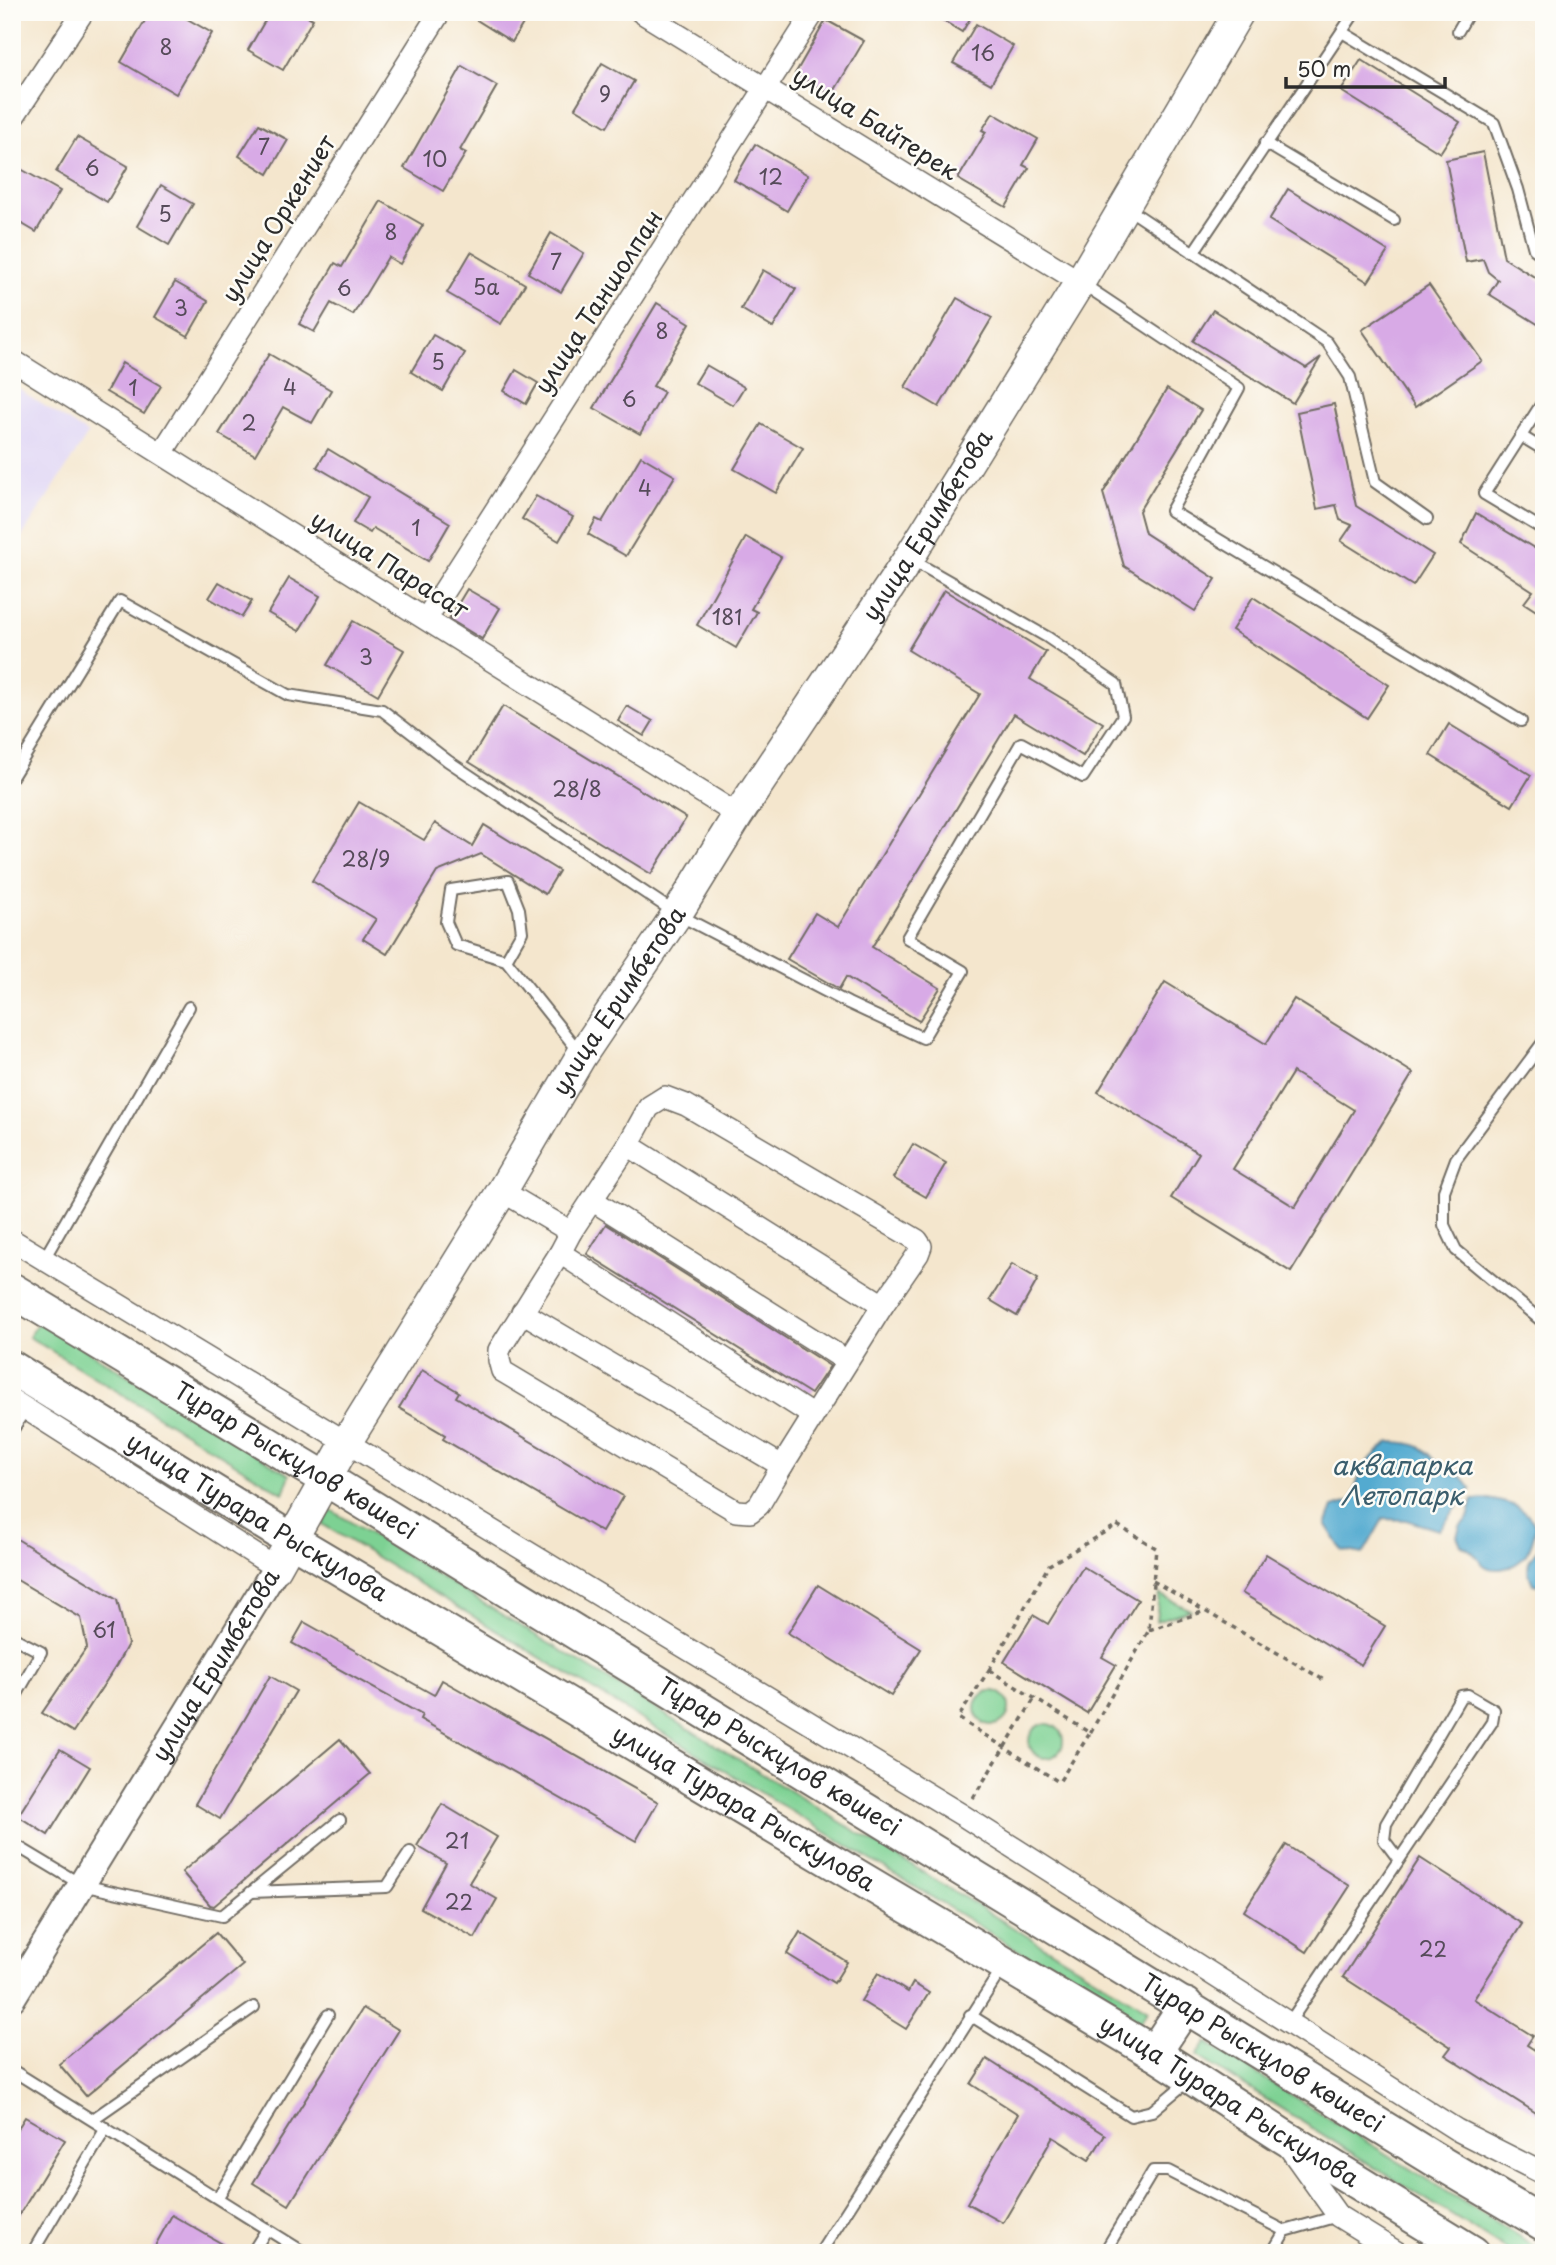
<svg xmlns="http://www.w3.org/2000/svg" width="1556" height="2265" font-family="'Playpen Sans',sans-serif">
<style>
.built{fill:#dfd5f5}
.green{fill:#7dd193;stroke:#547e5f;stroke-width:2}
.water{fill:#53aad0;stroke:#3f6a7e;stroke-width:2}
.building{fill:#d8aae6;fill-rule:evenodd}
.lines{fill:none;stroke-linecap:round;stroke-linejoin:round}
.service-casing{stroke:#716c64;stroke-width:14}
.minor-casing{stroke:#716c64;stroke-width:24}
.tertiary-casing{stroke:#716c64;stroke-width:30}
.secondary-casing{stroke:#716c64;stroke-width:33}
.primary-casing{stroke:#716c64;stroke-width:37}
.path{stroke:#716c64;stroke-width:3.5;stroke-dasharray:5 5;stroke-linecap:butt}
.service{stroke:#fff;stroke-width:10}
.minor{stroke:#fff;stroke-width:21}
.tertiary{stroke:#fff;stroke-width:26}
.secondary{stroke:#fff;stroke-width:30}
.primary{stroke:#fff;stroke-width:33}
.labels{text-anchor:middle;stroke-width:5;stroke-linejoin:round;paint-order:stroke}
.number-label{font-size:21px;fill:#564b5a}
.street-label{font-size:24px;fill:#2b2b2b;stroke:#fdfcf7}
.water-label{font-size:26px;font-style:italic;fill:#3b5e6d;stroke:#fdfcf7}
</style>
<rect width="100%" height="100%" fill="#fdfcf7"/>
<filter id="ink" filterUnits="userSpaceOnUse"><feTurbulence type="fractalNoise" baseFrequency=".0143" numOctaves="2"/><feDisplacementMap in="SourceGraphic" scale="14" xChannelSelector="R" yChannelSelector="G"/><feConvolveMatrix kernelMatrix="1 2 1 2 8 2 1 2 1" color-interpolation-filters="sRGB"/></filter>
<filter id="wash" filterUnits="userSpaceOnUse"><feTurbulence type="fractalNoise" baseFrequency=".00686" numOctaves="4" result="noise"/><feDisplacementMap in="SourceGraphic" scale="28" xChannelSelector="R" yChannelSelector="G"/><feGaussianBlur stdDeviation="1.57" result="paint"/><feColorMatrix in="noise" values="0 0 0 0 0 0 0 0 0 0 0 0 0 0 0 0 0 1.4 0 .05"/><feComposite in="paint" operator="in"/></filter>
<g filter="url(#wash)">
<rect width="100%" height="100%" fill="#f4e6cd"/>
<path class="built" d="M 12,385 L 88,434 L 12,552 Z"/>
<g class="green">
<path d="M 39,1321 L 290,1475 L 283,1493 L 29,1337 Z"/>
<path d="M 331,1510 L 1148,2010 L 1139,2024 L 322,1524 Z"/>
<path d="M 1159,1594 L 1190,1610 L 1156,1621 Z"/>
<circle cx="992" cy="1708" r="17"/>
<circle cx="1046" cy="1741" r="17"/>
<path d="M 1206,2042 L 1544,2252 L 1544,2253 L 1512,2253 L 1197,2056 Z"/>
</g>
<g class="water">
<path d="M 1390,1442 C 1420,1442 1427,1448 1443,1471 L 1462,1477 L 1471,1489 L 1439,1530 L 1406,1520 L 1383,1519 L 1363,1554 L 1342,1550 L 1326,1525 L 1333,1507 L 1352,1501 C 1359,1472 1365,1460 1390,1442 Z"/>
<path d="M 1489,1499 C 1513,1504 1522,1505 1536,1526 C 1532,1547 1525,1566 1501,1569 C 1495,1569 1491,1570 1485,1566 C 1475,1559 1477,1552 1461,1545 L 1457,1536 L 1460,1526 L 1468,1518 L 1473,1500 Z"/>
<path d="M 1539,1548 L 1544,1549 L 1544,1586 L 1533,1584 C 1525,1568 1527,1560 1539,1548 Z"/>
</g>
<g id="blocks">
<g class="building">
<path d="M 150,12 L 175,12 L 212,33 L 176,94 L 121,62 Z"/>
<path d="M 270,12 L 300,12 L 313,19 L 283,70 L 248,50 Z"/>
<path d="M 464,12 L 530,12 L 512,42 Z"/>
<path d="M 929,12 L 974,12 L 962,32 Z"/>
<path d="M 826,20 L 864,41 L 832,95 L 795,74 Z"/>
<path d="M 976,24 L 1013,46 L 991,84 L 953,63 Z"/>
<path d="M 1361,60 L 1460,122 L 1440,153 L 1341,91 Z"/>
<path d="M 602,63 L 634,81 L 607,127 L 575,108 Z"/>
<path d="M 462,66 L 497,86 L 460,150 L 466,153 L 443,191 L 404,168 Z"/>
<path d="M 993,113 L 1038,139 L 1023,165 L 1029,168 L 1006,207 L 958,179 L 986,132 L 982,130 Z"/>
<path d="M 259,124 L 288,140 L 268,174 L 239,156 Z"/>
<path d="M 77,137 L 128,166 L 107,202 L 56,172 Z"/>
<path d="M 755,144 L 808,175 L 787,211 L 734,180 Z"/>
<path d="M 1483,152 L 1504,258 L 1544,283 L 1544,328 L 1489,294 L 1498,280 L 1488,272 L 1483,259 L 1466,262 L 1446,160 Z"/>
<path d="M 12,164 L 60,191 L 36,232 L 12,218 Z"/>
<path d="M 161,185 L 193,204 L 169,245 L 137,226 Z"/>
<path d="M 1288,189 L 1388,251 L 1368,282 L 1269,220 Z"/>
<path d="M 381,201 L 423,225 L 400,264 L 388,257 L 353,315 L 331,303 L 314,332 L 299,324 L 335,263 L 342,267 Z"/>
<path d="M 551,233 L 584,253 L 561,292 L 528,273 Z"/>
<path d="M 471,252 L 525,284 L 501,324 L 447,293 Z"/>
<path d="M 763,270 L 796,289 L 773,328 L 741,309 Z"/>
<path d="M 175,282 L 208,301 L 188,336 L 155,317 Z"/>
<path d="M 1429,285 L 1482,361 L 1415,407 L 1362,330 Z"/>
<path d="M 957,298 L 992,318 L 939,407 L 905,387 Z"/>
<path d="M 657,303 L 690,323 L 653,386 L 664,392 L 640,434 L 594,408 Z"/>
<path d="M 1213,310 L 1306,368 L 1321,357 L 1293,403 L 1193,341 Z"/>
<path d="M 433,335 L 465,353 L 443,391 L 411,372 Z"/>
<path d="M 269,354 L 331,390 L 312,423 L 283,407 L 255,455 L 219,434 Z"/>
<path d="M 122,363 L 161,386 L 144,414 L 106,392 Z"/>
<path d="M 706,365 L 744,387 L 733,405 L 695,383 Z"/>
<path d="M 516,370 L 538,383 L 526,404 L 504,391 Z"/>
<path d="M 1167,389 L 1201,410 L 1139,511 L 1145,533 L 1216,579 L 1195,611 L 1124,566 L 1103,493 Z"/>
<path d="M 1334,404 L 1356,506 L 1433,555 L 1413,586 L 1341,541 L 1352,525 L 1340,520 L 1336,505 L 1317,509 L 1297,412 Z"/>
<path d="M 761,424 L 803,448 L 776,493 L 734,469 Z"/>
<path d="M 328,449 L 450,523 L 428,561 L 373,528 L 370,533 L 353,523 L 368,497 L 317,467 Z"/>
<path d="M 641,456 L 675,476 L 626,556 L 588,534 L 596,519 L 602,522 Z"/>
<path d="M 536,496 L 573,517 L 559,541 L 522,519 Z"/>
<path d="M 1476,513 L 1544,554 L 1544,616 L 1524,603 L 1533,591 L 1461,544 Z"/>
<path d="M 746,537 L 781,557 L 751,609 L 757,612 L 736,648 L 697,625 Z"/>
<path d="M 289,578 L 320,596 L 299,631 L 268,613 Z"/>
<path d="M 219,582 L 252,601 L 242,617 L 209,598 Z"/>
<path d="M 467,589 L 500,608 L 482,639 L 449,619 Z"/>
<path d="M 944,590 L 1046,652 L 1030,679 L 1103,723 L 1083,756 L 1014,714 L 872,947 L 940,988 L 919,1021 L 846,977 L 839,989 L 787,959 L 815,913 L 838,927 L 980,694 L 908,650 Z"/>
<path d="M 1253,597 L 1389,685 L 1367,718 L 1232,630 Z"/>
<path d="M 353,621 L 404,650 L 378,695 L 327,665 Z"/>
<path d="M 503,706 L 686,818 L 651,874 L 469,762 Z"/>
<path d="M 627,706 L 653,721 L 644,736 L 618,721 Z"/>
<path d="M 1449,724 L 1531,775 L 1512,806 L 1430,755 Z"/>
<path d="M 359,802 L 424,840 L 435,823 L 472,846 L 484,825 L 559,871 L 545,894 L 481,854 L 437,872 L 387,954 L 363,939 L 376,919 L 312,881 Z"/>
<path d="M 1165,982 L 1266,1044 L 1294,999 L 1413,1073 L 1291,1272 L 1171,1198 L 1199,1153 L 1098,1092 ZM 1293,1072 L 1354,1110 L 1295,1207 L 1233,1169 Z"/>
<path d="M 913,1144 L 946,1163 L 926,1197 L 893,1178 Z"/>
<path d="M 606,1224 L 830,1366 L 811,1394 L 587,1254 Z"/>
<path d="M 1012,1264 L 1038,1279 L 1017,1316 L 990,1300 Z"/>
<path d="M 422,1370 L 459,1392 L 456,1397 L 623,1496 L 602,1532 L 443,1439 L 445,1435 L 399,1408 Z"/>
<path d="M 12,1536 L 117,1600 L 128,1644 L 116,1666 L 73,1732 L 42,1713 L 87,1647 L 81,1618 L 12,1577 Z"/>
<path d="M 1266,1554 L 1385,1626 L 1361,1665 L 1242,1593 Z"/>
<path d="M 1083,1567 L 1138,1600 L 1102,1657 L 1116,1665 L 1087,1713 L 1004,1662 L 1033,1615 L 1048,1624 Z"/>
<path d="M 818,1585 L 921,1649 L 891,1696 L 788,1633 Z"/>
<path d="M 304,1622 L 434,1695 L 442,1680 L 658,1802 L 636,1841 L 420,1719 L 422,1715 L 292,1643 Z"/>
<path d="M 270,1676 L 296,1691 L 220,1819 L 195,1804 Z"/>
<path d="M 340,1739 L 370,1774 L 214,1906 L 210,1905 L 182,1872 Z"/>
<path d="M 60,1749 L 90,1767 L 48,1835 L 18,1816 Z"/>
<path d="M 442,1804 L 497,1837 L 469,1883 L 497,1899 L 475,1938 L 421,1908 L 446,1863 L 417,1846 Z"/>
<path d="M 1286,1845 L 1350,1886 L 1307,1952 L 1244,1911 Z"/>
<path d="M 1420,1858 L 1522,1924 L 1474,1999 L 1533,2036 L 1527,2045 L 1544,2056 L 1544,2118 L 1445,2055 L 1451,2047 L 1343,1977 Z"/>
<path d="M 800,1932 L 847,1962 L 834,1983 L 787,1954 Z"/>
<path d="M 216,1933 L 243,1965 L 86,2096 L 59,2064 Z"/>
<path d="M 878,1973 L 908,1992 L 913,1983 L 929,1993 L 906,2029 L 861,2001 Z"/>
<path d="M 363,2008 L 399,2030 L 289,2205 L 253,2183 Z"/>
<path d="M 987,2059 L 1105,2135 L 1089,2160 L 1053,2137 L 1003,2223 L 967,2203 L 1018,2114 L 971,2084 Z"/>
<path d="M 25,2117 L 65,2140 L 12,2227 L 12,2138 Z"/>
<path d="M 172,2215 L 238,2253 L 151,2253 Z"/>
</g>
</g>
</g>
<g filter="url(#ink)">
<use href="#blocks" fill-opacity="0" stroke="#716c64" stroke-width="2"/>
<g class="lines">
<defs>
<g id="service">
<path d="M 1458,31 L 1469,12"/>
<path d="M 1342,32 L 1494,123 L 1518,189 L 1534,249 L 1544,256"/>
<path d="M 1265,143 L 1394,220"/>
<path d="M 1127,208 L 1327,342 L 1350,377 L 1375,482 L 1427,519"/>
<path d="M 1193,253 L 1355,12"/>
<path d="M 1083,284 L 1239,388 L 1171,511 L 1521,721"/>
<path d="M 1544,400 L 1521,436 L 1544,450"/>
<path d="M 1521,436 L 1484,494 L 1544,530"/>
<path d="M 12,777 L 120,601 L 288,695 L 382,710 L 448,761 L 677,914 L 848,1003 L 923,1038 L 963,971 L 907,938 L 1021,743 L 1083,777 L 1123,716 L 1116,684 L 1047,637 L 912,560"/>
<path d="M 506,960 L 522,932 L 519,909 L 508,881 L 451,890 L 446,922 L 456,945 L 506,960 L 580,1053"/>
<path d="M 1544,1041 L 1456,1159 L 1444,1191 L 1444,1225 L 1456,1250 L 1544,1323"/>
<path d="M 44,1259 L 189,1007"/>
<path d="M 12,1431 L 26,1408"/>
<path d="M 12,1637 L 41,1652 L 17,1694"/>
<path d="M 12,1735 L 13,1734"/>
<path d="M 12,1843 L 82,1885 L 222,1916 L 340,1820"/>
<path d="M 251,1892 L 387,1887 L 410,1852"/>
<path d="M 970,2015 L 1131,2116 L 1152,2111 L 1189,2080"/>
<path d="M 1289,2023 L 1492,1722 L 1494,1710 L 1468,1695 L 1461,1696 L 1386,1824 L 1384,1840 L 1399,1860"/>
<path d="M 12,2070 L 305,2253"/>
<path d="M 93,2119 L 254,2007"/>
<path d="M 218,2197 L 328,2015"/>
<path d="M 32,2253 L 106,2128"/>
<path d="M 252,2253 L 267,2229"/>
<path d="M 820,2253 L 1003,1967"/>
<path d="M 1104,2253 L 1153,2171 L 1168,2171 L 1285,2231 L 1338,2216"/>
<path d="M 1272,2253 L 1285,2231"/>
</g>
<g id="minor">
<path d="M 641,12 L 1080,282"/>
<path d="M 12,119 L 83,12"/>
<path d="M 12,360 L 738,815"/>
<path d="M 162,453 L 440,12"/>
<path d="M 426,619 L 814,12"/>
<path d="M 628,1145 L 883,1305"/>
<path d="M 502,1191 L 571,1232"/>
<path d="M 592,1200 L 847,1361"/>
<path d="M 12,1240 L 962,1815 L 1457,2130 L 1544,2174"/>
<path d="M 522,1312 L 782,1466 L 759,1505 L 750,1512 L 736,1511 L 502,1371 L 499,1360 L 499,1350 L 560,1253"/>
<path d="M 12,1400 L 276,1568"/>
<path d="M 782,1466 L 883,1305 L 918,1254 L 921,1246 L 917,1240 L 686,1105 L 665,1097 L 649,1107 L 628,1145 L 571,1232 L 560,1253 L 812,1415"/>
<path d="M 1288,2146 L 1338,2216 L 1398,2253"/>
</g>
<g id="tertiary">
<path id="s1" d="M 12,1998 L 276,1568"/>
</g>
<g id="secondary">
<path id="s2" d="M 276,1568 L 346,1443 L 502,1191 L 581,1056 L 677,914 L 738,815 L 909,558 L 1080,282 L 1239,12"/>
</g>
<g id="primary">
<path id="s3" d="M 12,1290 L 326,1479 L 1434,2159 L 1544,2224"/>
<path id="s4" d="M 12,1368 L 292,1540 L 1154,2053 L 1281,2135 L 1473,2253"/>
<path d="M 1154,2053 L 1186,2005"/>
</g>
</defs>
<use href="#service" class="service-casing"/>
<use href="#minor" class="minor-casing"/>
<use href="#tertiary" class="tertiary-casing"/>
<use href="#secondary" class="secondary-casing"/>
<use href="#primary" class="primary-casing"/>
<g class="path">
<path d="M 1153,1581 L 1205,1611"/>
<path d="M 1149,1630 L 1205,1611 L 1324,1680"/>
<path d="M 989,1670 L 1049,1565 L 1117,1525 L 1156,1548 L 1149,1630 L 1090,1733"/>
<path d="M 989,1670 L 1090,1733 L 1059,1782 L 958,1718 Z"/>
<path d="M 973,1798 L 1035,1698"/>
</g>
<use href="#service" class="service"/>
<use href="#minor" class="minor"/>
<use href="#tertiary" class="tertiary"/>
<use href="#secondary" class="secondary"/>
<use href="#primary" class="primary"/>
</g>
</g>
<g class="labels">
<g class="number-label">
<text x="166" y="55">8</text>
<text x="983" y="61">16</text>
<text x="605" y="102">9</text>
<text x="264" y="155">7</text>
<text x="435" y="167">10</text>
<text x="92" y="176">6</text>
<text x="771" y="185">12</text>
<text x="165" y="222">5</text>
<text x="391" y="240">8</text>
<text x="556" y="270">7</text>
<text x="486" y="295">5а</text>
<text x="344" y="296">6</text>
<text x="181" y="316">3</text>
<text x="662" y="339">8</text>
<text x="438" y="370">5</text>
<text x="290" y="395">4</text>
<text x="133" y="396">1</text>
<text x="629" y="407">6</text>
<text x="249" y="431">2</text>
<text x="645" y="496">4</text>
<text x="416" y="536">1</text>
<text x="727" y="625">181</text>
<text x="366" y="665">3</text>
<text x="577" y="797">28/8</text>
<text x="366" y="867">28/9</text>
<text x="104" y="1638">61</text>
<text x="457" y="1849">21</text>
<text x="459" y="1910">22</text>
<text x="1433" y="1957">22</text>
</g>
<g class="street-label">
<text transform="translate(875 124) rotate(32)" y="8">улица Байтерек</text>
<text transform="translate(279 219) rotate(-58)" y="8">улица Оркениет</text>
<text transform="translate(599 302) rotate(-57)" y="8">улица Таншолпан</text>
<text dy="8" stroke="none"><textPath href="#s2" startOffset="1230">улица Еримбетова</textPath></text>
<text transform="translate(389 565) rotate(32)" y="8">улица Парасат</text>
<text dy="8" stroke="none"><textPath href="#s2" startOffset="663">улица Еримбетова</textPath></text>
<text dy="8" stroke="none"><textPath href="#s3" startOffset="331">Тұрар Рыскұлов көшесі</textPath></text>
<text dy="8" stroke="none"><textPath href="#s4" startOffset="287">улица Турара Рыскулова</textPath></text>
<text dy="8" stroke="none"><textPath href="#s1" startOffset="390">улица Еримбетова</textPath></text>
<text dy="8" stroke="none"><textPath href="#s3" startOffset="898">Тұрар Рыскұлов көшесі</textPath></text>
<text dy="8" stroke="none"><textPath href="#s4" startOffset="854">улица Турара Рыскулова</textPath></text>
<text dy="8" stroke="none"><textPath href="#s3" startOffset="1465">Тұрар Рыскұлов көшесі</textPath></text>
<text dy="8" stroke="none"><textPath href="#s4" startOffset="1421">улица Турара Рыскулова</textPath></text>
</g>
<g class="water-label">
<text x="1402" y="1475">аквапарка<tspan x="1402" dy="30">Летопарк</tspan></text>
</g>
</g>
<rect width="1556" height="2265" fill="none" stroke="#fdfcf7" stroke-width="42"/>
<path d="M1286 77v10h159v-10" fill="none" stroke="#2b2b2b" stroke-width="3.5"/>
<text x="1297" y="77" font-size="21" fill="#2b2b2b" stroke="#fdfcf7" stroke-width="5" paint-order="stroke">50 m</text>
</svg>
